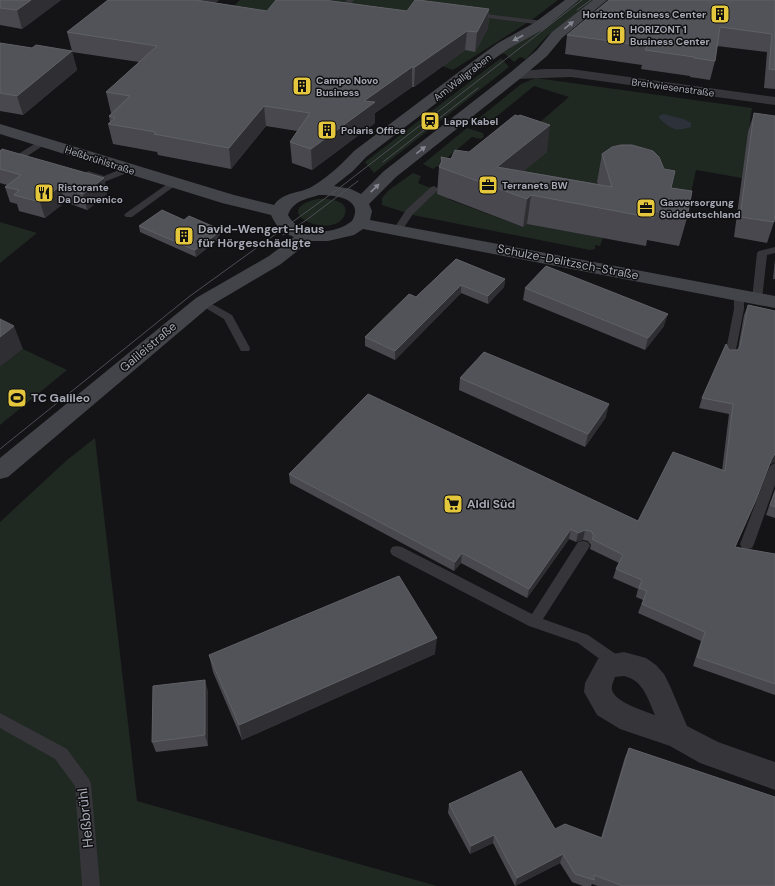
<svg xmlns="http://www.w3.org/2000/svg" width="775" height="886" font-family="'DM Sans',sans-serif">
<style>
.green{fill:#202822}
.water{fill:#2d323a}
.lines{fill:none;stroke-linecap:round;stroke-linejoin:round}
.lane{fill:#35353a;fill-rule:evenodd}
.street{fill:#35353a;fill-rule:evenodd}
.secondary{fill:#43444a;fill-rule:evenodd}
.tram{stroke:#4e4f55;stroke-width:1}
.wall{fill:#48484e}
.shaded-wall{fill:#2f2f33}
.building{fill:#525359;stroke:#606067}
.oneway{fill:#848690}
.labels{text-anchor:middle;stroke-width:3;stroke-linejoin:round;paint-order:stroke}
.far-poi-label{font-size:10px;font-weight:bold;fill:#a7a9b5;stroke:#0f0f11;text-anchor:start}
.far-street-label{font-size:10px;fill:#a7a9b5;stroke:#0f0f11}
.poi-label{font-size:12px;font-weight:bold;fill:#a7a9b5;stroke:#0f0f11;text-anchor:start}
.street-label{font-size:12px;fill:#a7a9b5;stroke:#0f0f11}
.near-street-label{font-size:14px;fill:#a7a9b5;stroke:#0f0f11}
</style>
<rect width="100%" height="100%" fill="#141416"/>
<g class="green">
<path d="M 240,0 L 558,0 L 533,19 L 453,70 L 411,55 L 218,22 Z"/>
<path d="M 577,0 L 594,0 L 546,37 L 526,59 L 520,57 L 514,62 L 505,54 L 500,53 Z"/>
<path d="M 501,58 L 509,67 L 374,173 L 365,162 Z"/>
<path d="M 536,78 L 752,108 L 742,178 L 696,170 L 685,220 L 598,185 L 505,197 L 517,142 L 569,97 L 534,86 L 485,126 L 473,123 L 521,84 Z"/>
<path d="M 467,128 L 483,133 L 484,137 L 481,139 L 472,137 L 441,163 L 447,169 L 437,166 L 433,169 L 423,164 Z"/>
<path d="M 413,173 L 421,176 L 418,183 L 451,196 L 448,199 L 523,227 L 532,219 L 538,226 L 603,238 L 600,246 L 595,245 L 595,249 L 590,250 L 413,215 L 382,205 L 382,198 L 389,190 Z"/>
<path d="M 317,199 C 326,198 350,200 345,214 C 336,242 265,212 317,199 Z"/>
<path d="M 0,222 L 37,233 L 0,263 Z"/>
<path d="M 23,349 L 67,370 L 0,425 L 0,367 Z"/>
<path d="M 95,438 L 137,801 L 437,886 L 0,886 L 0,522 L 67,460 Z"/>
</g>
<path class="water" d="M 663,114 L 683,119 L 691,123 L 691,127 C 675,132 671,129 659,118 L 659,116 Z"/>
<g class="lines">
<g class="lane">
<path d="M 347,0 L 354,0 L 349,6 L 355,8 L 355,10 L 342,9 L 340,8 Z"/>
<path d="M 470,12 L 543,21 L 547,23 L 543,25 L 473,16 L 470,16 Z"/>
<path d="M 44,138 L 47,139 L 48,141 L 47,143 L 26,157 L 20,157 L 19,155 L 20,153 Z"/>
<path d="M 129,166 L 132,167 L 133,169 L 132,171 L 104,182 L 85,176 L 84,174 L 88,171 L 104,176 Z"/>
<path d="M 173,180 L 176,181 L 178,183 L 176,185 L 132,217 L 126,217 L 124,215 L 126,213 Z"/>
<path d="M 434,186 L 439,189 L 437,191 L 413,214 L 401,232 L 395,232 L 393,230 L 406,210 L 431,187 Z"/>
<path d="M 775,247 L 775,253 L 767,255 L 762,299 L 757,302 L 753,301 L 752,299 L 757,253 L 759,251 Z"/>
<path d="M 739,292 L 744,295 L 744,309 L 735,355 L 734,358 L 726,358 L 725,355 L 734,309 L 734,295 Z"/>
<path d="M 203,299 L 232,315 L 250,348 L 249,351 L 241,351 L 224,319 L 199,304 L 198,302 L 199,300 Z"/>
<path d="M 775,463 L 775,485 L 754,544 L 752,548 L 747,549 L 742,548 L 740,544 L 769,468 L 771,465 Z"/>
<path d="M 583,541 L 588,542 L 590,546 L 543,619 L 588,635 L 623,659 L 625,664 L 623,669 L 618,670 L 613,669 L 578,643 L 529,626 L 392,555 L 390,551 L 392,547 L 397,546 L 402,547 L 532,614 L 578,542 Z"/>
<path d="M 0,713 L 67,749 L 89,779 L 91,784 L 100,886 L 82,886 L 75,786 L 55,759 L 0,728 Z"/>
</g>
<g class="street">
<path d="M 544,69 L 571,69 L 775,97 L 775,105 L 571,77 L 516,79 L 511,78 L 509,75 L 511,72 Z"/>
<path d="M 624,652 L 646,658 L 656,665 L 664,674 L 670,686 L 687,726 L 718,742 L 775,762 L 775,790 L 700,763 L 670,746 L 620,729 L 597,715 L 584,692 L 585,683 L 598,659 L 607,655 ZM 624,676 C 643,680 648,699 655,715 C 644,711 615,702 612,690 C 611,685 614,681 615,677 Z"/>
</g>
<path class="secondary" d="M 565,0 L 579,0 L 544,29 L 508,49 L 490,62 L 366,157 L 353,171 L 334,186 L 351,189 L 361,194 L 384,171 L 511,72 L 537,50 L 552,32 L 593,0 L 607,0 L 562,38 L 547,56 L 521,78 L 396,177 L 369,204 L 372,211 L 370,220 L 775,296 L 775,308 L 363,229 L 354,235 L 328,241 L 310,241 L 281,264 L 210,306 L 8,477 L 0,479 L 0,458 L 196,298 L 269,256 L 294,237 C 282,233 276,226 271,215 L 222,203 L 0,134 L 0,124 L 234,195 L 274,205 C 284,191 300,194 313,186 C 329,176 342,164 354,151 L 480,56 L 498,43 L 534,23 ZM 319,195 C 334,195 365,198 352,221 C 335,235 299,237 288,215 C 293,201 306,199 319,195 Z"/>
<g class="tram">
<path d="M 577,10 L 591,0"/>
<path d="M 383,162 L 478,88"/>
<path d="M 283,235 L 305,221 L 358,181"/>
<path d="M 0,449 L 190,296 L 338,189 L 582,0"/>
</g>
</g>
<g class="wall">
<path d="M 0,0 L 61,0 L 22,29 L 0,25 Z"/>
<path d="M 775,0 L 775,89 L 764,88 L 767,52 L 717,46 L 715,61 L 710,80 L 690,77 L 690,76 L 641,69 L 642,65 L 565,54 L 567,35 Z"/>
<path d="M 333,1 L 407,11 L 489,9 L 488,28 L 475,52 L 465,50 L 414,87 L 412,87 L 375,113 L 375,123 L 312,170 L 292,163 L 290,142 L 297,131 L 266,126 L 231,169 L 158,155 L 157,152 L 113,144 L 108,124 L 110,122 L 109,116 L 112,113 L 111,113 L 106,92 L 139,62 L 72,52 L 77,70 L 23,115 L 0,111 L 0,43 L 32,48 L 72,51 L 67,32 L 216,3 L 267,11 Z"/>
<path d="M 754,113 L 774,222 L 767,243 L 734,237 L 748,132 Z"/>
<path d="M 0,151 L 104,178 L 107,194 L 87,210 L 65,202 L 45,218 L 19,211 L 17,204 L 10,202 L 5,187 L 7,185 L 0,183 Z"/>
<path d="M 469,152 L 547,152 L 523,171 L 598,184 L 597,182 L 602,154 L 671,188 L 687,218 L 679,246 L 647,240 L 646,246 L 527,224 L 523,227 L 437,194 L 439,167 L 441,162 L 441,157 L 451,159 Z"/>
<path d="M 184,220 L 219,229 L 220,235 L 218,236 L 219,239 L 196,257 L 140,232 L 139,226 Z"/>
<path d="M 456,259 L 505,279 L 504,287 L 488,304 L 461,293 L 395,360 L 365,346 L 365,337 L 416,297 Z"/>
<path d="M 775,259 L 775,279 L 773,279 Z"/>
<path d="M 525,288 L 664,326 L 645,350 L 523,300 Z"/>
<path d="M 748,305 L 775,311 L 775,462 L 770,464 L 769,466 L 735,547 L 775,554 L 775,695 L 693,666 L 701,641 L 638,613 L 643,600 L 636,597 L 638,589 L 613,578 L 616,569 L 619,563 L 590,549 L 591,545 L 588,541 L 583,540 L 576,542 L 569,539 L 527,598 L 461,563 L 454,571 L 290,483 L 289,474 L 638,521 L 722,471 L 729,414 L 699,408 L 702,398 L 729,350 L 737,350 L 738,349 L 744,315 Z"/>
<path d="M 460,378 L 606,417 L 585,447 L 459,390 Z"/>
<path d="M 775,489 L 775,518 L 766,515 Z"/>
<path d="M 435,654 L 242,740 L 213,672 L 209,655 Z"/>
<path d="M 208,691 L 208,746 L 156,752 L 152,742 Z"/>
<path d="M 629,748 L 775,886 L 598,886 L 592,884 L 591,886 L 583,886 L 572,882 L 560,863 L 515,886 L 493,843 L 470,854 L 448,813 L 449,804 L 555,829 L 601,838 L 625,757 Z"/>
</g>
<g class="shaded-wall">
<path d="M 31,0 L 61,0 L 22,29 L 17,10 Z"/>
<path d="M 197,0 L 219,0 L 199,19 Z"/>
<path d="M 489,9 L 488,28 L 475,52 L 477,32 Z"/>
<path d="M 467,31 L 465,50 L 414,87 L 415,67 Z"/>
<path d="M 72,51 L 77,70 L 23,115 L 17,96 Z"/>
<path d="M 412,67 L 412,87 L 375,113 L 375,123 L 312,170 L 311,149 L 364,101 Z"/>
<path d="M 264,106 L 266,126 L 231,169 L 229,148 Z"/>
<path d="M 550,125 L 547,152 L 501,190 L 497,167 Z"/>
<path d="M 104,178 L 107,194 L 87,210 L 83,194 Z"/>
<path d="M 60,186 L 65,202 L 45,218 L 40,202 Z"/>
<path d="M 531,195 L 527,224 L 523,227 L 527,199 Z"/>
<path d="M 219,229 L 220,235 L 218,236 L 219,239 L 196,257 L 195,250 L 214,232 Z"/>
<path d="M 505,279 L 504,287 L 488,304 L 488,296 Z"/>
<path d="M 461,285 L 461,293 L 395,360 L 395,351 Z"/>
<path d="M 668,314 L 664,326 L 645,350 L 648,338 Z"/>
<path d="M 14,326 L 23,349 L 0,367 L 0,337 Z"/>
<path d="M 609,404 L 606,417 L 585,447 L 588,434 Z"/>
<path d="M 775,454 L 775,462 L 770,464 L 768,467 L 772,458 Z"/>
<path d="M 571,529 L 569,539 L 527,598 L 529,589 Z"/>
<path d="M 585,530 L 583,540 L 576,542 L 578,533 Z"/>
<path d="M 462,553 L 461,563 L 454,571 L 455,562 Z"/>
<path d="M 437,638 L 435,654 L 242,740 L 239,725 Z"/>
<path d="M 205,680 L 208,691 L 208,746 L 205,735 Z"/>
<path d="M 494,835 L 493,843 L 470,854 L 471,846 Z"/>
<path d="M 563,854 L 560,863 L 515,886 L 517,878 Z"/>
</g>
<g class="building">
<path d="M 0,0 L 31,0 L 17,10 L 0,8 Z"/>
<path d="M 108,0 L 197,0 L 196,0 L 267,11 L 276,0 L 324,0 L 407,11 L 415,0 L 418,0 L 489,9 L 477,32 L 467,31 L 415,67 L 412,67 L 364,101 L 375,102 L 311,149 L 290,142 L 310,113 L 264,106 L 229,148 L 154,134 L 156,132 L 108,124 L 115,118 L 109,116 L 130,96 L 106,92 L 157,46 L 67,32 Z"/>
<path d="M 609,0 L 775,0 L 775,70 L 769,69 L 772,34 L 720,27 L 715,61 L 694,58 L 694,57 L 645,50 L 647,46 L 567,35 Z"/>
<path d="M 0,43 L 32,48 L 36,45 L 72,51 L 17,96 L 0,93 Z"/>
<path d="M 754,113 L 775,116 L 775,214 L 774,222 L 740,217 Z"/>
<path d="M 515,115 L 518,116 L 520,115 L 550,125 L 497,167 L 612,187 L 602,154 L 612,147 L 621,145 L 632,145 L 653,151 L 659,157 L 664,169 L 675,171 L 671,188 L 692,191 L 687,218 L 654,211 L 653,218 L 531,195 L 527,199 L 439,167 L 442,161 L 441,157 L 451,159 L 455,150 L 469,152 Z"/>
<path d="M 2,149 L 104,178 L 83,194 L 60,186 L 40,202 L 14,195 L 19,190 L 5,187 L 21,175 L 0,169 L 0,151 Z"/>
<path d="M 162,210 L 184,220 L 189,216 L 219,229 L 214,232 L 218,233 L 195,250 L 139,226 Z"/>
<path d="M 456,259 L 505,279 L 488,296 L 461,285 L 395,351 L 365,337 L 409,294 L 416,297 Z"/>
<path d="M 546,266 L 668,314 L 648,338 L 525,288 Z"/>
<path d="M 748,305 L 775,311 L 775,454 L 772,458 L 756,500 L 735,547 L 775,554 L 775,684 L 697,657 L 705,632 L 642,604 L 647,591 L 639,588 L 642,580 L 616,569 L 623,555 L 592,539 L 594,536 L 591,531 L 585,530 L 578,533 L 571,529 L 529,589 L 462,553 L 455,562 L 289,474 L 368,394 L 638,521 L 673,452 L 725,471 L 733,404 L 702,398 L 726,344 L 729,350 L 737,350 L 740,347 Z"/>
<path d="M 0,319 L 14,326 L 0,337 Z"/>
<path d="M 484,352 L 609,404 L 588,434 L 460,378 Z"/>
<path d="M 775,492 L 775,507 L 770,505 Z"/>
<path d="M 399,576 L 437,638 L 239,725 L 209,655 Z"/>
<path d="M 205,680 L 205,735 L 152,742 L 153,686 Z"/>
<path d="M 629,748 L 775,797 L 775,886 L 623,886 L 594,875 L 594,880 L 575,874 L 563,854 L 517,878 L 494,835 L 471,846 L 449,804 L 521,771 L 555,829 L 565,824 L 602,838 Z"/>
</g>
<defs><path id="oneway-solid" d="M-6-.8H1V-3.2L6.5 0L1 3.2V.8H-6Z"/></defs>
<g class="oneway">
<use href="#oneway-solid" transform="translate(569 25) rotate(-39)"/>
<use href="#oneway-solid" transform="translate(518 38) rotate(152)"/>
<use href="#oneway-solid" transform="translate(421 150) rotate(-38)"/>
<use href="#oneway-solid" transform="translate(375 188) rotate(-44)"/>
</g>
<defs>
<symbol id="building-square" viewBox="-11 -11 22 22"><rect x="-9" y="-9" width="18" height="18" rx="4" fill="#e5c73d" stroke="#0f0f11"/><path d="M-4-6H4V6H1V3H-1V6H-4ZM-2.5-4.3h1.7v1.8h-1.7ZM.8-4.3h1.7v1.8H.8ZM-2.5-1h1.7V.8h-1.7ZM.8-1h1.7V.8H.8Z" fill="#111"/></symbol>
<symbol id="station-square" viewBox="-11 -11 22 22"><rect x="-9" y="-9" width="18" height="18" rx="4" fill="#e5c73d" stroke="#0f0f11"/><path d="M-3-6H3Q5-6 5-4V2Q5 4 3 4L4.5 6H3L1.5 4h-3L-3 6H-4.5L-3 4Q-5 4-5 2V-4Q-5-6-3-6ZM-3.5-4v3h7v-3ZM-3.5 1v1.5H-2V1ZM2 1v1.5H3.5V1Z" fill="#111"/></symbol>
<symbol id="office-square" viewBox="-11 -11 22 22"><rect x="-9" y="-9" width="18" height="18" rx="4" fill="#e5c73d" stroke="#0f0f11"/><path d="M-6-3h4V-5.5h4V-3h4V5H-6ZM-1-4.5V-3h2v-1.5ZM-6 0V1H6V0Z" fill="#111"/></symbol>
<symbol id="restaurant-square" viewBox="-11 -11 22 22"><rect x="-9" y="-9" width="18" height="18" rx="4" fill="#e5c73d" stroke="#0f0f11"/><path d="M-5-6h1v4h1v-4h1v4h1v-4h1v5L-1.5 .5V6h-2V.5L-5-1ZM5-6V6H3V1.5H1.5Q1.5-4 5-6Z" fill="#111"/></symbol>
<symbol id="stadium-square" viewBox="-11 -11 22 22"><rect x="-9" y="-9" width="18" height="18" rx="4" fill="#e5c73d" stroke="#0f0f11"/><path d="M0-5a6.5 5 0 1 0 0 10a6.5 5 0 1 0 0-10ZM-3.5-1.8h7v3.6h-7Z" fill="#111"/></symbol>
<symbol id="supermarket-square" viewBox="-11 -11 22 22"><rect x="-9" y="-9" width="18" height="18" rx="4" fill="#e5c73d" stroke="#0f0f11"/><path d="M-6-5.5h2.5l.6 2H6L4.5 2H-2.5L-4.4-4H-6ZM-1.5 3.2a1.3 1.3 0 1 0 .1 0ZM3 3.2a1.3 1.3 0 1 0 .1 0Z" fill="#111"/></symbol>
</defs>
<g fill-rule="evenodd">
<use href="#building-square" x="709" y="3" width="22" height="22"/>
<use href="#building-square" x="605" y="24" width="22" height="22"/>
<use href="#building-square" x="291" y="75" width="22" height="22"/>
<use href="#station-square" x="419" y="110" width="22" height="22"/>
<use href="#building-square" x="316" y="119" width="22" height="22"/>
<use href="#office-square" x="477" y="174" width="22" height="22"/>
<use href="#restaurant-square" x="33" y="182" width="22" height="22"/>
<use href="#office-square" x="635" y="197" width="22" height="22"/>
<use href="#building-square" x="173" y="225" width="22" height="22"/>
<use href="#stadium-square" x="6" y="387" width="22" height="22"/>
<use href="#supermarket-square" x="442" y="493" width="22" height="22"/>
</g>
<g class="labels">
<g class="far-poi-label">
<text x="706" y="18" text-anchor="end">Horizont Buisness Center</text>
<text x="630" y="33">HORIZONT 1<tspan x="630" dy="12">Business Center</tspan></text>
<text x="316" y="84">Campo Novo<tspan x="316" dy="12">Business</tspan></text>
<text x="444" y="125">Lapp Kabel</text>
<text x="341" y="134">Polaris Office</text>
<text x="502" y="189">Terranets BW</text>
<text x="58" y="191">Ristorante<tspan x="58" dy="12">Da Domenico</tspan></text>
<text x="660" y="206">Gasversorgung<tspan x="660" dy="12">Süddeutschland</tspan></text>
</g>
<g class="far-street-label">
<text transform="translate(462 77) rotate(-38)" y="4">Am Wallgraben</text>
<text transform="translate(673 87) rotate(8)" y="4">Breitwiesenstraße</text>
<text transform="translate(100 160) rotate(18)" y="4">Heßbrühlstraße</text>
</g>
<g class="poi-label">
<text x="198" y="233">David-Wengert-Haus<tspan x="198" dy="14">für Hörgeschädigte</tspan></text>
<text x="31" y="402">TC Galileo</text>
<text x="467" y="508">Aldi Süd</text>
</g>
<g class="street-label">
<text transform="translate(568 262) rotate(11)" y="4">Schulze-Delitzsch-Straße</text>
<text transform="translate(148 347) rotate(-40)" y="4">Galileistraße</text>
</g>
<g class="near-street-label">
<text transform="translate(85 818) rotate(-96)" y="5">Heßbrühl</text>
</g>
</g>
</svg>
